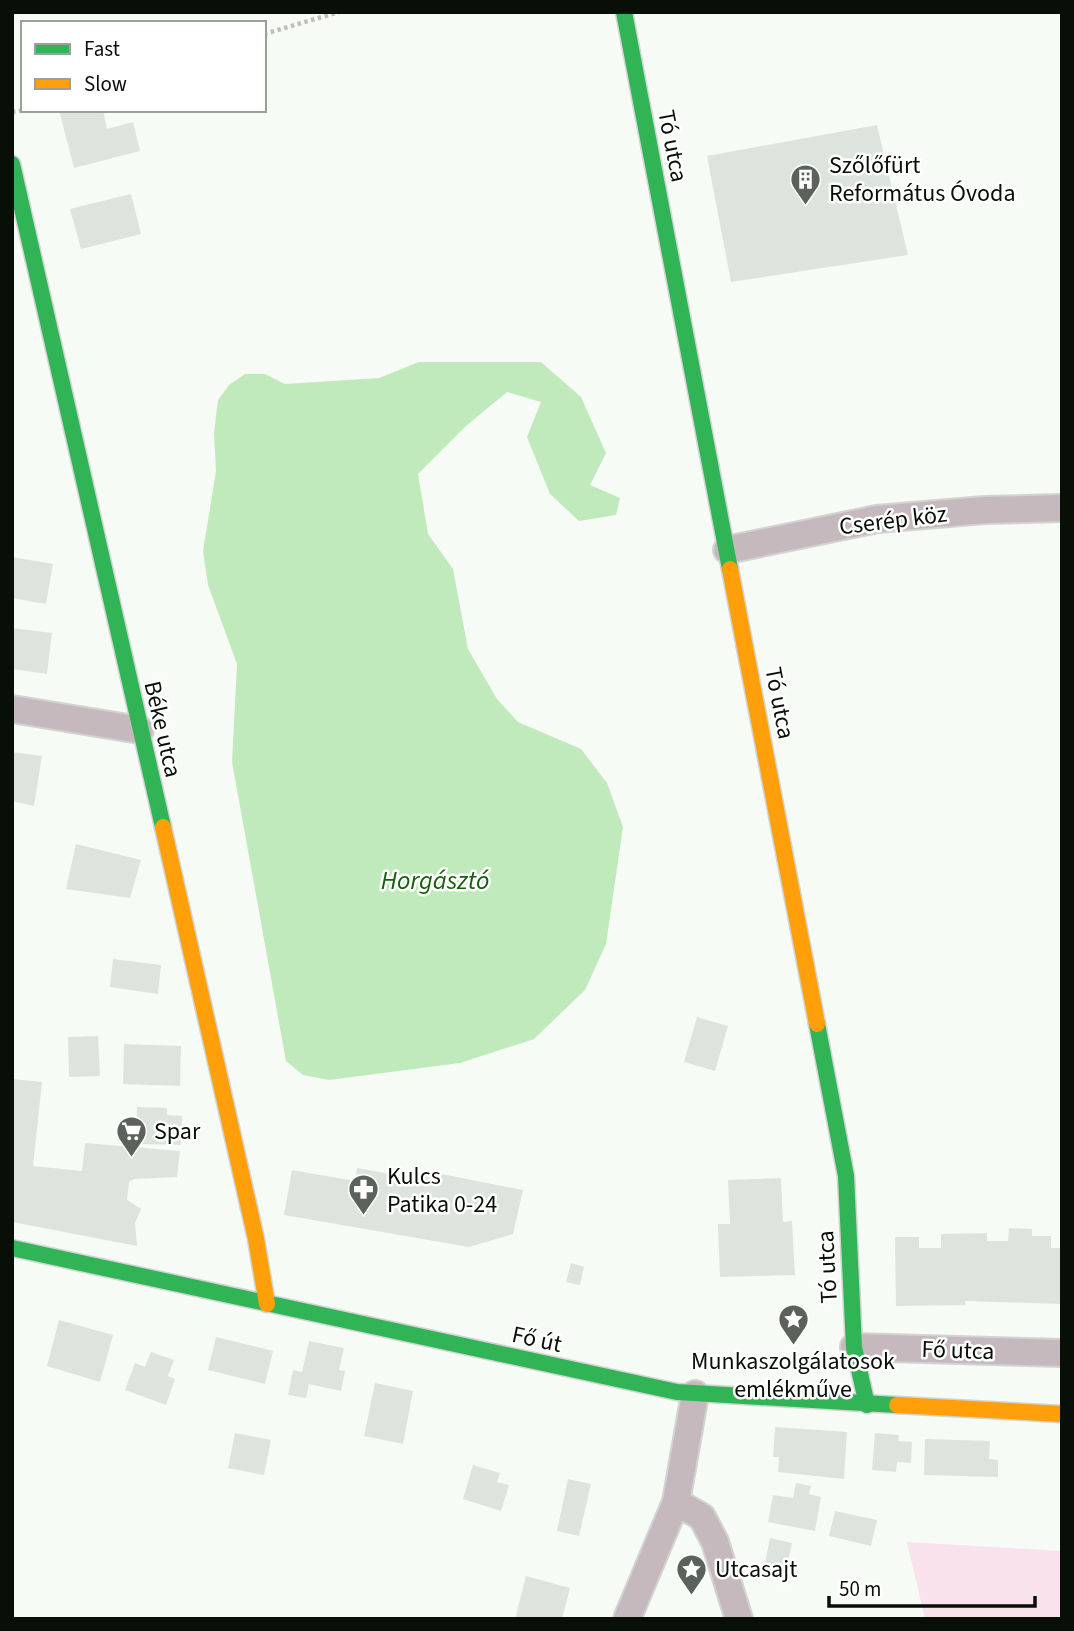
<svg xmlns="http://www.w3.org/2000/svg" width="1074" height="1631" font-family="'Source Sans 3',sans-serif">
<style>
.green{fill:#f9e2ec}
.water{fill:#c1eabc}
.building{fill:#dde4dd}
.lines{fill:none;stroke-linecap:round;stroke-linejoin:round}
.street-casing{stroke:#d1d4d1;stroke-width:30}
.fast-casing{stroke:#d1d4d1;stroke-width:19}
.slow-casing{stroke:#d1d4d1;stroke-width:19}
.path{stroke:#c1bcbe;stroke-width:4.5;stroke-dasharray:3.5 3.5;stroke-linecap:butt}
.street{stroke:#c5b9be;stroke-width:26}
.fast{stroke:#30b455;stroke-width:16}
.slow{stroke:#ff9f0a;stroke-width:16}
.labels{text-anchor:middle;stroke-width:5;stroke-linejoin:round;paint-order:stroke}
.street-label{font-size:24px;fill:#080f07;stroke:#fff}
.poi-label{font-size:24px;fill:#080f07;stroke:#fff;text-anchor:start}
.water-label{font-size:26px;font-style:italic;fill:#16600c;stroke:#fff}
</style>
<rect width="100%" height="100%" fill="#f6fbf6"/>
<path class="green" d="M 907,1542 L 1062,1551 L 1062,1619 L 925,1619 Z"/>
<path class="water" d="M 419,362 L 541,362 L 581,397 L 606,453 L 590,485 L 620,498 L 616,515 L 579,521 L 550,494 L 527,437 L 541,402 L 507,392 L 466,426 L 418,474 L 428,534 L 453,569 L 468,649 L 497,699 L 518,722 L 581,749 L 607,783 L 623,827 L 606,944 L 585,990 L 534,1039 L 460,1063 L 329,1080 L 303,1075 L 286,1061 L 232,762 L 237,664 L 208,585 L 203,551 L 216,471 L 214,433 L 218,400 L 229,385 L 245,374 L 265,374 L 285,384 L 379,378 Z"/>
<g class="building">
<path d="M 59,110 L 103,110 L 107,129 L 133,122 L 140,151 L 74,168 Z"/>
<path d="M 877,125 L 908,255 L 731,282 L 707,156 Z"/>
<path d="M 131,194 L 141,234 L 81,249 L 70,209 Z"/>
<path d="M 12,557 L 53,564 L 46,604 L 12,598 Z"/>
<path d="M 12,628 L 52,633 L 47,674 L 12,669 Z"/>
<path d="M 12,752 L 42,756 L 34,806 L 12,801 Z"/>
<path d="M 76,844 L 141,860 L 130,898 L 66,889 Z"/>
<path d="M 113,959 L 161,965 L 158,994 L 110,987 Z"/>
<path d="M 697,1017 L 728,1026 L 715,1071 L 684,1062 Z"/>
<path d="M 98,1036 L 100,1076 L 69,1077 L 68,1037 Z"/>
<path d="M 124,1044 L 181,1046 L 180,1086 L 123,1084 Z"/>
<path d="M 12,1079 L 42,1082 L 33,1166 L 82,1171 L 85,1143 L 180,1151 L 177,1177 L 134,1179 L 129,1182 L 127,1200 L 141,1209 L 135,1223 L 137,1246 L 12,1222 Z"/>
<path d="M 137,1107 L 167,1108 L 167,1115 L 182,1116 L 181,1145 L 136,1144 Z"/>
<path d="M 357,1168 L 424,1180 L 426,1171 L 523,1190 L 513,1234 L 469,1247 L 284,1215 L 292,1170 L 355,1181 Z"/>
<path d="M 781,1178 L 783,1222 L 792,1221 L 795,1275 L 720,1277 L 718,1224 L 730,1224 L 728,1180 Z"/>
<path d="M 1009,1228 L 1032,1229 L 1032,1236 L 1051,1236 L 1051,1248 L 1062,1248 L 1062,1304 L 965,1301 L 966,1305 L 896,1306 L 895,1237 L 919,1237 L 919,1248 L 941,1248 L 941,1234 L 987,1233 L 987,1241 L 1008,1241 Z"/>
<path d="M 571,1263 L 584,1267 L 580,1285 L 566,1282 Z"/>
<path d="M 59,1320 L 113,1335 L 100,1382 L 47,1366 Z"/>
<path d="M 216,1337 L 273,1351 L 265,1384 L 208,1370 Z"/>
<path d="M 309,1341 L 344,1348 L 339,1370 L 345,1371 L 341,1391 L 309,1384 L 306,1398 L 288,1395 L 293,1370 L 302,1372 Z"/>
<path d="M 151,1352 L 174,1360 L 168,1376 L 175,1379 L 166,1405 L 125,1390 L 135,1363 L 145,1367 Z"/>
<path d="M 375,1383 L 413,1391 L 403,1444 L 364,1436 Z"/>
<path d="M 775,1427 L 847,1432 L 844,1479 L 778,1472 L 779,1457 L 773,1457 Z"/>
<path d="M 235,1433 L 271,1440 L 264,1475 L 228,1468 Z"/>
<path d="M 875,1433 L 899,1435 L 898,1441 L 912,1442 L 911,1463 L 897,1462 L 896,1472 L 872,1470 Z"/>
<path d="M 925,1439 L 990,1441 L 989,1459 L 998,1460 L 998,1477 L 924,1475 Z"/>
<path d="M 473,1465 L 500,1473 L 497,1482 L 509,1485 L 501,1511 L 463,1499 Z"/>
<path d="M 568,1479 L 591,1484 L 579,1536 L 557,1531 Z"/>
<path d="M 796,1483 L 811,1486 L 809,1494 L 821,1497 L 815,1531 L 768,1522 L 773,1495 L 793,1498 Z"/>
<path d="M 835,1511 L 877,1520 L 871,1546 L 829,1536 Z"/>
<path d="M 770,1538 L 792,1543 L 787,1567 L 765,1563 Z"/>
<path d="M 526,1576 L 570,1588 L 562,1619 L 515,1619 Z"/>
</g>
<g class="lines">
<defs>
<g id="street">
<path d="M 727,550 L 877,519 L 985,510 L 1062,508"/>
<path d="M 12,709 L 140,730"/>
<path d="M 854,1347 L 1062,1353"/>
<path d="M 695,1394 L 676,1502 L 702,1517 L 715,1542 L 739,1619"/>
<path d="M 627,1619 L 676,1502"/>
</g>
<g id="fast">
<path d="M 624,12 L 730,569"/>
<path d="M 12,164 L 163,827"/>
<path d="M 817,1024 L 846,1176 L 854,1347 L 867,1405"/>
<path d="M 12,1248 L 677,1392 L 897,1405"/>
</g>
<g id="slow">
<path d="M 730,569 L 817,1024"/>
<path d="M 163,827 L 256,1239 L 267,1304"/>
<path d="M 897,1405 L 1062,1414"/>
</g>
</defs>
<use href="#street" class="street-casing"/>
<use href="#fast" class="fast-casing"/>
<use href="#slow" class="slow-casing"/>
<g class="path">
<path d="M 264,34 L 339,12"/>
<path d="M 12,112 L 23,110"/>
</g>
<use href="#street" class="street"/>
<use href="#fast" class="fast"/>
<use href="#slow" class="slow"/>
</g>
<defs>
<symbol id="building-pin" viewBox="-11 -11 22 30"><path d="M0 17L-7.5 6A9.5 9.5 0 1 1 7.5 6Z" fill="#5b625b" stroke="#fff"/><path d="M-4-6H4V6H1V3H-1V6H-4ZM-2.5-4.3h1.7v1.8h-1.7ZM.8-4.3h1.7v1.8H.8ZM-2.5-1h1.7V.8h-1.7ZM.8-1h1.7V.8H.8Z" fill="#fff"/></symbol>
<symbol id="supermarket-pin" viewBox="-11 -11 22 30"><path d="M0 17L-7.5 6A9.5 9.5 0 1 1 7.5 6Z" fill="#5b625b" stroke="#fff"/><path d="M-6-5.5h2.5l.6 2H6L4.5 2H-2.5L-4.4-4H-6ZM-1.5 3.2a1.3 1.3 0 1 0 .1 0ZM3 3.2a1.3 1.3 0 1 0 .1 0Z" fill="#fff"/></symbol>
<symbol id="pharmacy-pin" viewBox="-11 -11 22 30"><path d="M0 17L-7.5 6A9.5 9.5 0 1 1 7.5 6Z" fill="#5b625b" stroke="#fff"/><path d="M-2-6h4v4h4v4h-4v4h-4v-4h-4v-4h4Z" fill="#fff"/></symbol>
<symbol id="sight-pin" viewBox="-11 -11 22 30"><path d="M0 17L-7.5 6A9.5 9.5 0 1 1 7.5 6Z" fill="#5b625b" stroke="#fff"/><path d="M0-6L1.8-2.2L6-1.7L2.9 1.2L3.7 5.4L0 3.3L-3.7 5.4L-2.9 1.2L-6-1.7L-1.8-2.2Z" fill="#fff"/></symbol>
</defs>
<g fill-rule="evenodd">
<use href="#building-pin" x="788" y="162" width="35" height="47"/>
<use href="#supermarket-pin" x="114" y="1114" width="35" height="47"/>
<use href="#pharmacy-pin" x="346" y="1172" width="35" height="47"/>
<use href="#sight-pin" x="776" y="1302" width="35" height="47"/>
<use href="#sight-pin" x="674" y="1552" width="35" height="47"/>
</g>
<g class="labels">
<g class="street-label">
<text transform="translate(673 146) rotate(79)" y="8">Tó utca</text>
<text transform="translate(893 520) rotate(-7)" y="8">Cserép köz</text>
<text transform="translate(780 703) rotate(79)" y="8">Tó utca</text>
<text transform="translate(163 729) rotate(77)" y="8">Béke utca</text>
<text transform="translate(827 1267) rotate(-93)" y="8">Tó utca</text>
<text transform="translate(537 1339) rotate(12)" y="8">Fő út</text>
<text transform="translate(958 1350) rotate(2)" y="8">Fő utca</text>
</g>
<g class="poi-label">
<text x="829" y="173">Szőlőfürt<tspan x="829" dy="28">Református Óvoda</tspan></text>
<text x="154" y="1139">Spar</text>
<text x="387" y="1184">Kulcs<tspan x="387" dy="28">Patika 0-24</tspan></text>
<text x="793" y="1369" text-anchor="middle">Munkaszolgálatosok<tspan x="793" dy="28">emlékműve</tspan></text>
<text x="715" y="1577">Utcasajt</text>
</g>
<g class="water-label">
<text x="435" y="889">Horgásztó</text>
</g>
</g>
<rect width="1074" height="1631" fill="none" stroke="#080f07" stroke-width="28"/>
<rect x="21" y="21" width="245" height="91" fill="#ffffff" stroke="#9c9f9c" stroke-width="2"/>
<rect x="35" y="44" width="35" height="10" fill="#30b455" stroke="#9c9f9c" stroke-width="2"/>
<text x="84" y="56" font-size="21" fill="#080f07">Fast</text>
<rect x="35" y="79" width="35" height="10" fill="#ff9f0a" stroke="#9c9f9c" stroke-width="2"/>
<text x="84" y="91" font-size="21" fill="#080f07">Slow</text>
<path d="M829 1596v10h206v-10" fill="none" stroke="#080f07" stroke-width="3.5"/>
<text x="839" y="1596" font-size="21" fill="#080f07" stroke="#ffffff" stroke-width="5" paint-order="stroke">50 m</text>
</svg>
